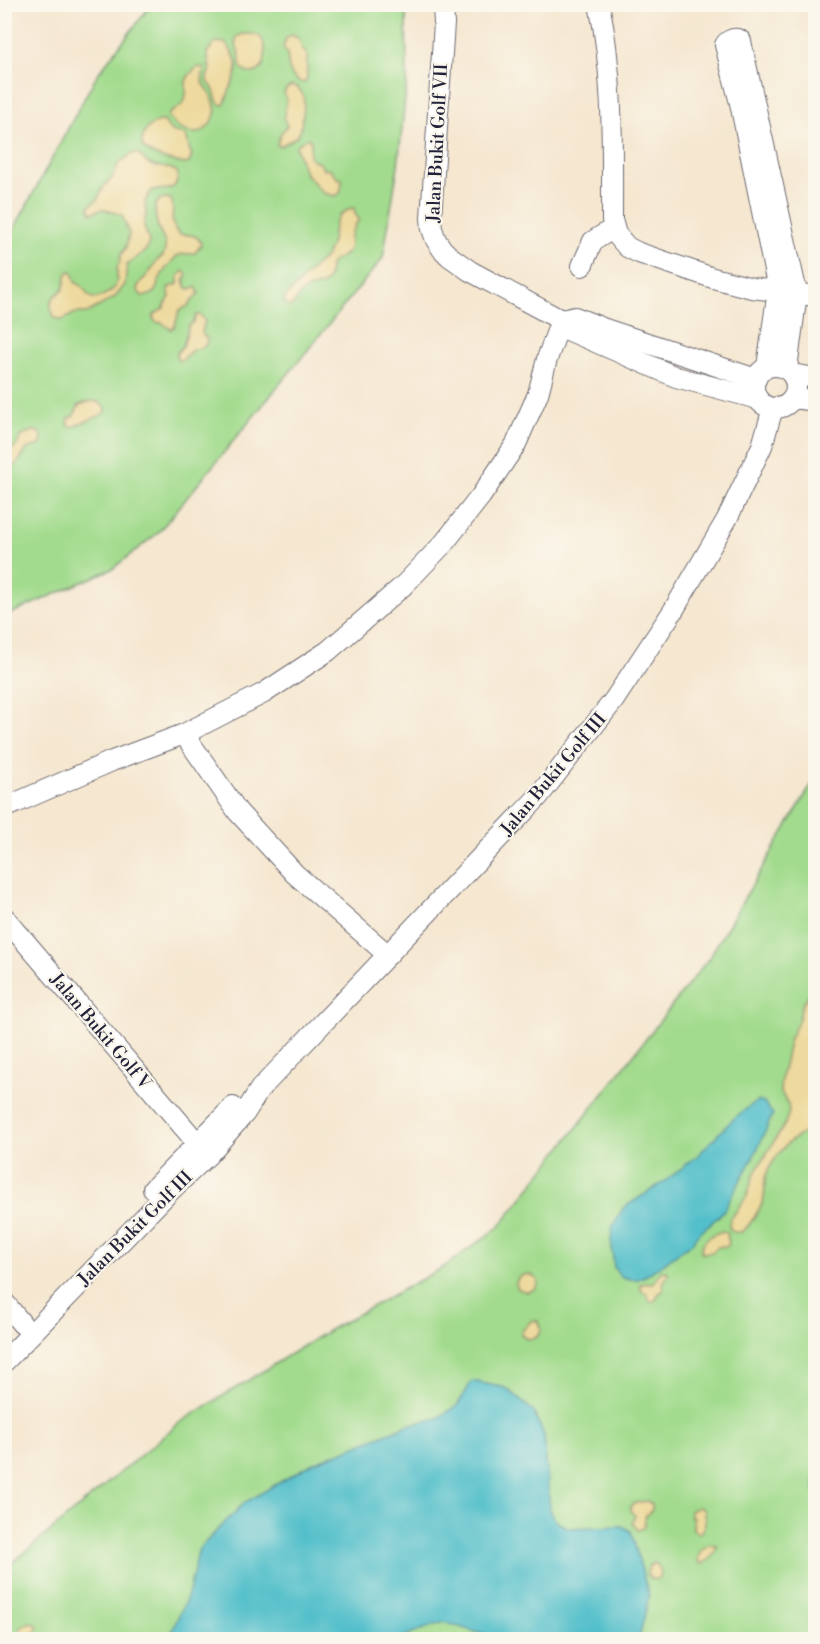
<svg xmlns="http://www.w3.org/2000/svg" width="820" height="1644" font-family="'Libre Bodoni',serif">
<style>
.green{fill:#a2db8d;stroke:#627e64;stroke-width:1.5}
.sand{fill:#eeda9e;stroke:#887e6c;stroke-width:1.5}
.water{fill:#52bfca;stroke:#3a7082;stroke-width:1.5}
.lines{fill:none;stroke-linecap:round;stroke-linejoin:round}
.minor-casing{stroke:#6c676f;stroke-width:22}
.minor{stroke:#fff;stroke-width:20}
.labels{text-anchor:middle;stroke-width:4.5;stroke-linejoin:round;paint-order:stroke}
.street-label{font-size:18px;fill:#22223b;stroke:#fbf7ec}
</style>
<rect width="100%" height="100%" fill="#fbf7ec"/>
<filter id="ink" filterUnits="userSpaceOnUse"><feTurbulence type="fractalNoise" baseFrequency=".0167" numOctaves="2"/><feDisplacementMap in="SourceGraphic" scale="12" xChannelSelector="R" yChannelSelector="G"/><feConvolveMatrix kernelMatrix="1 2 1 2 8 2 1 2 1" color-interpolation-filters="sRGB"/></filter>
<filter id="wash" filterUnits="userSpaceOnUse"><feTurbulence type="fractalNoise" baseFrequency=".008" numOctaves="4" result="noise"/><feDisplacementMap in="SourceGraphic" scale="24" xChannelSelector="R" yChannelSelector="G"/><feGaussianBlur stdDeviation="1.35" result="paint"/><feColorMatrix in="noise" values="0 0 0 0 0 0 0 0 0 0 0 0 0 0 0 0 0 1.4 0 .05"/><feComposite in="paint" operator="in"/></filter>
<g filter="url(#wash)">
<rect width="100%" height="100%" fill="#f5e7d0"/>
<g class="green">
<path d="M 151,5 L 406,5 L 407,80 L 398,165 L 383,258 L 158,533 L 112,569 L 5,616 L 5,246 L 97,75 Z"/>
<path d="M 815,779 L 815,1639 L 5,1639 L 4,1570 L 179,1423 L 331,1329 L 444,1267 L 500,1226 L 709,958 Z"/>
</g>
<g class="sand">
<path d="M 244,34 C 249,34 255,33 259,36 C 266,41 267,60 262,67 C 256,76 242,75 240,63 C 239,62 240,60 240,59 C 240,48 233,48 237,36 Z"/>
<path d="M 292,35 L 298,38 L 303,50 L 307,54 L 307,79 L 304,83 C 289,80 288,66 287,53 L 283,48 L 286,38 Z"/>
<path d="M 216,42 L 225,43 C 248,68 232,78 225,103 L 223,105 L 221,105 L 217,101 L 213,88 L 207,81 L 207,77 L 210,69 L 207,52 Z"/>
<path d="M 198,67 L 204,68 L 202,81 C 207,89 213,96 215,106 C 218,116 206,134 195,133 C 184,133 172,125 168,115 C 172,110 180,109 184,102 C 191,88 177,82 198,67 Z"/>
<path d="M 291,86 L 297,87 C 300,91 304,94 304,99 C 305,104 301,130 299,133 C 295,139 285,144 279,146 L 277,144 L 281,133 L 287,126 L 284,117 L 287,100 L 284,94 L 286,89 Z"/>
<path d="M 160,121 L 164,121 L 170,130 L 186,136 C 189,143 188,149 192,155 L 189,163 L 185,164 C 171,161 151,157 142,146 C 141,134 148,124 160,121 Z"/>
<path d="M 308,138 L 311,141 C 311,155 304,157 320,163 L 323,169 L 330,169 L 337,178 L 342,179 L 341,191 L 338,195 L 334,196 L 324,193 L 305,173 L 296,147 L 298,144 Z"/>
<path d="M 137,153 C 141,156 144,161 149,164 C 158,169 170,165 178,173 C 177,194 167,188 152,190 L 145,201 L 146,213 L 144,226 L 149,241 L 148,247 L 145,251 L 127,265 L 125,285 L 114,298 L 87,313 L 75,313 L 63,320 L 55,318 C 51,311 48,302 55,296 C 57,294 61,292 63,289 C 67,283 63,277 69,271 L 72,272 L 75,282 L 82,286 L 88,295 L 92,298 L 98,298 L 110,292 L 115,287 L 117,281 L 117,268 L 120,261 L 121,255 L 126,247 L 129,234 L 122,215 L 103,209 L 91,213 L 89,208 L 90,205 L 97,200 L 104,186 L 112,178 L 119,163 L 132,154 Z"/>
<path d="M 166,198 L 171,199 C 177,212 166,220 179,234 C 189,236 199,233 201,245 L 195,253 L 178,255 C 172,261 164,270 160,278 C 155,289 158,296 142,296 L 137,290 C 139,280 144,280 149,273 C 155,266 154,261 163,256 C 169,241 162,240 158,227 C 156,221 155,212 155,206 L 160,199 Z"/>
<path d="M 352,208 L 354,208 L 355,214 L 359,219 C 356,224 351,231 350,237 C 349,245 352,250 344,255 C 340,258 335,259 331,263 C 329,269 330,278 326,282 C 321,289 310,286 304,291 C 299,295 296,302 291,307 L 286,305 L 284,302 L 285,297 C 295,288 304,277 314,267 C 319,263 324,260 327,254 C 339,235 325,219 352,208 Z"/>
<path d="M 183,271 L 187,274 L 184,280 L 187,288 L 189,289 L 196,287 L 199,293 L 188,306 L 179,311 L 175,326 L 171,329 L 162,323 L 156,322 L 153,318 L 154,315 L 163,309 L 170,297 L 168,288 L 178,284 L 178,277 Z"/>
<path d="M 196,315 L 200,315 L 205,321 L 202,332 L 204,336 L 207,338 C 207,349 201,348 193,349 L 182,360 L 179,361 L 176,356 L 178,351 L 183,346 L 189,325 L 194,322 Z"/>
<path d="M 91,401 L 99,402 L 106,409 L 105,412 C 95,420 83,421 73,427 L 68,425 L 69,418 L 73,417 L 79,405 Z"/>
<path d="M 32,431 L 39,432 L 42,436 L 41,444 L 38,446 L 28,448 L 15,466 L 5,465 L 5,451 L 13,448 L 17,445 L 20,437 Z"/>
<path d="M 815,985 L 816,1110 C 811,1137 804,1129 787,1144 C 780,1151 770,1165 766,1175 C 763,1182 766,1190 764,1198 C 762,1206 749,1228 741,1232 C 737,1233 735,1232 732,1231 L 729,1226 L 730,1220 L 747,1196 L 754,1174 L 785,1124 L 789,1112 L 788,1104 L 780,1091 L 781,1079 L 790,1038 L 798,1022 L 802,1005 Z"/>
<path d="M 723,1231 L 727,1233 L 729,1244 L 727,1246 L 717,1247 L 713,1252 L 703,1253 L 701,1252 C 701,1239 713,1234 723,1231 Z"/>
<path d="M 662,1271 L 668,1272 L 668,1275 L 663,1283 L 663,1291 L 658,1294 L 656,1300 L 650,1302 L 647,1294 L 641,1290 L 640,1284 L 653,1283 Z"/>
<path d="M 526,1274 L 532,1275 L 538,1281 L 538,1284 L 535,1289 L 527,1292 L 518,1289 L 516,1284 L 518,1278 Z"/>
<path d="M 532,1320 L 538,1321 C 543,1328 542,1333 535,1338 L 527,1339 L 521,1334 L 522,1331 Z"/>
<path d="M 647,1501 L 652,1504 L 652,1510 L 645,1516 L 644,1528 L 638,1530 L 632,1523 L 635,1515 L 631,1512 L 630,1508 L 635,1503 Z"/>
<path d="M 698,1507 L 704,1509 L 705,1524 L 701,1532 L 698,1533 L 693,1529 L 693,1518 L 690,1517 L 690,1511 Z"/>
<path d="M 708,1545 L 717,1546 C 715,1555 709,1561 701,1564 L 699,1563 C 696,1555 702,1549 708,1545 Z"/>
<path d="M 654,1563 L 657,1564 L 661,1572 L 660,1578 L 657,1579 L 652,1579 L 647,1574 L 649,1566 Z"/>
<path d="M 31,1622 L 37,1625 L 38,1628 L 37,1631 L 28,1639 L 13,1639 L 17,1636 C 20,1628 22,1625 31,1622 Z"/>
</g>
<g class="water">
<path d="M 757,1101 L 764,1103 L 773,1114 L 757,1150 L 724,1210 L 717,1218 L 699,1233 L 693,1242 L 647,1275 L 638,1279 L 629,1279 L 620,1276 L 614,1268 L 611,1240 L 612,1228 L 623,1208 L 664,1182 L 697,1156 L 734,1118 Z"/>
<path d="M 472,1381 L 506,1388 L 533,1411 L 544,1435 L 550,1509 L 555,1520 L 568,1528 L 622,1526 L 631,1531 L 649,1596 L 639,1639 L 486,1639 L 485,1635 L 444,1622 L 412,1633 L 400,1639 L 166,1639 L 172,1631 L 188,1595 L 199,1549 L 244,1503 L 313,1463 L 408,1425 L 438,1418 L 457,1406 Z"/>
</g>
</g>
<g filter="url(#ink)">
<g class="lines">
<defs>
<g id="minor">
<path d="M 443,4 L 444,23 L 431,218 L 432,229 L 436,240 L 442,249 L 449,256 L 470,271 L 561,320 L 570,331 L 676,377 L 758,399"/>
<path d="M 599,4 C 614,75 612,148 612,220 L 616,234 L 627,247 L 639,253 L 713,278 L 752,288 L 816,296"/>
<path d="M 582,266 L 593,241 L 614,228"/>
<path d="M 561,320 L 575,317 L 605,329 L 756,379"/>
<circle cx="775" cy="387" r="21"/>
<path d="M 767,367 L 778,290 L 740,103 L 725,45 C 727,41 733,38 738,39 L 741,41 L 743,51 L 797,293 L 787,369"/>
<path d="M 792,374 L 816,378"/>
<path d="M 793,398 L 816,401"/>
<path d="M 184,734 L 238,812 L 295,874 L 388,955"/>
<path d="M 4,808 L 112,761 L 184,734 L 264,693 L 328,651 L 404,585 L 444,543 L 481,496 L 516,444 L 538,394 L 547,359 L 561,320"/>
<path d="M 4,917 L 198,1144"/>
<path d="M 153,1189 L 233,1107"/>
<path d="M 4,1302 L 22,1324"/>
<path d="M 4,1362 L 170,1191 L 208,1155 L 245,1113 L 260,1089 L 538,797 L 614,700 L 673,611 L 727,519 L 762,446 L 773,408"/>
</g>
</defs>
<use href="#minor" class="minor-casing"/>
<use href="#minor" class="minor"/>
</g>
</g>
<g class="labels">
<g class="street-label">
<text transform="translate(437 143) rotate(-87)" y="6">Jalan Bukit Golf VII</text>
<text transform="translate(553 774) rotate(-50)" y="6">Jalan Bukit Golf III</text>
<text transform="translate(101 1031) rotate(50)" y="6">Jalan Bukit Golf V</text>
<text transform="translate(135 1228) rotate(-45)" y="6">Jalan Bukit Golf III</text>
</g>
</g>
<rect width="820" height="1644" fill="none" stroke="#fbf7ec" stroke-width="24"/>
</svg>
